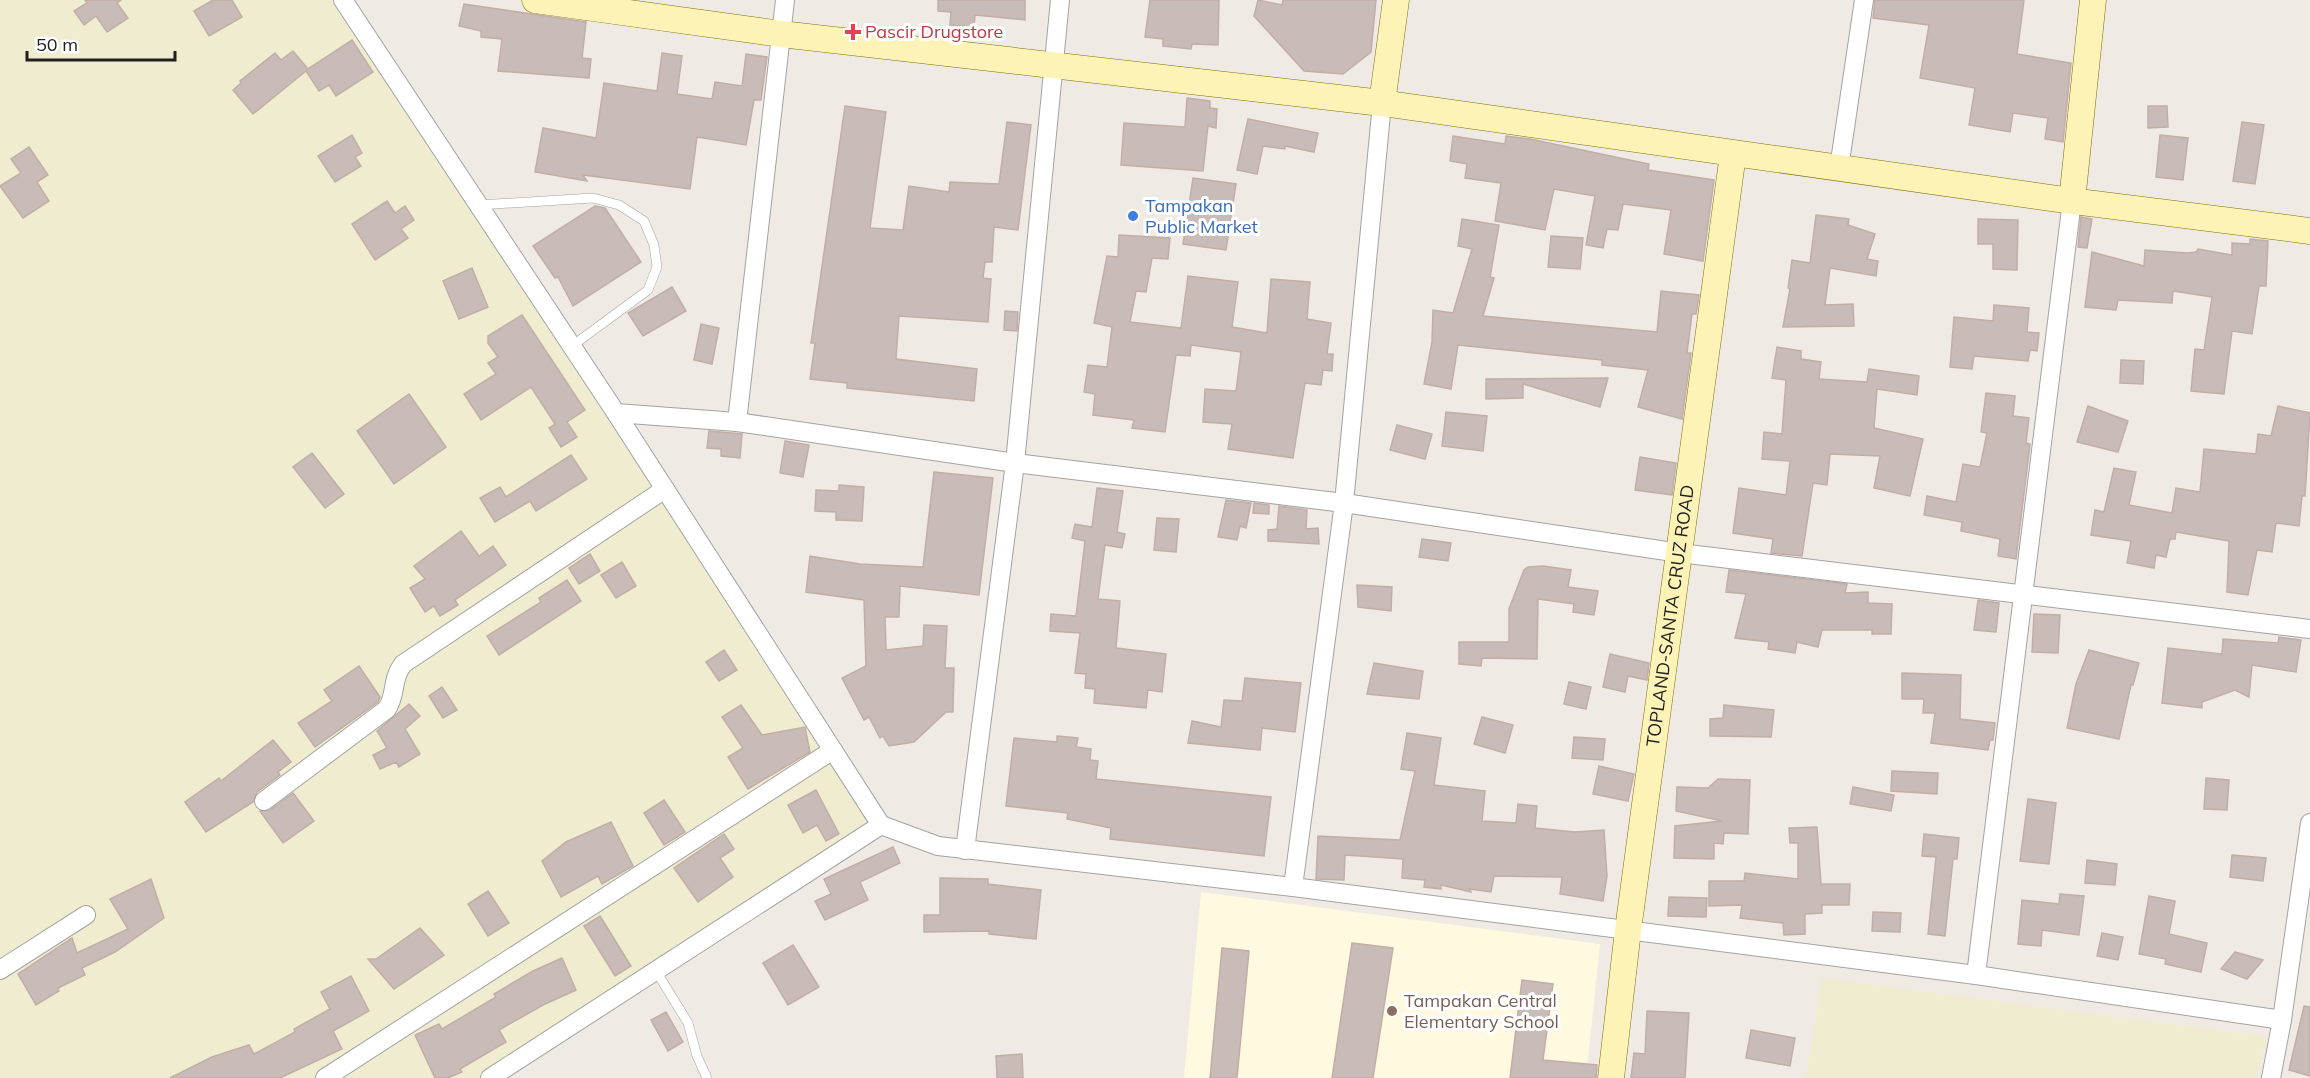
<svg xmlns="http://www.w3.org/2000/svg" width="2310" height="1078" font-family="Mulish,sans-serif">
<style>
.education{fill:#fff9df}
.farmland{fill:#f0eccf}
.building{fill:#c8bbb8;stroke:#c3aea6;stroke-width:1.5}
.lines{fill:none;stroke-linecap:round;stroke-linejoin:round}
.service-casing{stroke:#a3a3a3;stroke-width:10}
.minor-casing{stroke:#a3a3a3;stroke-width:20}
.secondary-casing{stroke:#7c7200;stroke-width:27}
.service{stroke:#fff;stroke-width:9}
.minor{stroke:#fff;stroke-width:18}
.secondary{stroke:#fdf3b7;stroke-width:26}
.health-dot{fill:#e0444e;stroke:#fff;stroke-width:2}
.shop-dot{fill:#3f7fe0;stroke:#fff;stroke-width:2}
.education-dot{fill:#8d6e63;stroke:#fff;stroke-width:2}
.labels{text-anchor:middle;stroke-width:6;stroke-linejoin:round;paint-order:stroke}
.health-label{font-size:18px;fill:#be3a42;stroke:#fff;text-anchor:start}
.shop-label{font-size:18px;fill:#366cbe;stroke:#fff;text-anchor:start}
.street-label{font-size:18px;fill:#1f1f1f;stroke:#fff}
.education-label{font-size:18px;fill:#785e54;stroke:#fff;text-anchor:start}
</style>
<rect width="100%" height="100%" fill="#f0eae5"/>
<path class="education" d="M 1201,892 L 1600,944 L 1586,1078 L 1184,1078 Z"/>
<g class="farmland">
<path d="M 0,0 L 331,0 L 881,825 L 491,1078 L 0,1078 Z"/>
<path d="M 1822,978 L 2268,1037 L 2256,1078 L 1806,1078 Z"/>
</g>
<g class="building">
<path d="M 85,0 L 121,0 L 117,3 L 128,18 L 107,32 L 96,16 L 84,25 L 74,11 L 87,3 Z"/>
<path d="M 213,0 L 232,0 L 242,17 L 209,36 L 194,11 Z"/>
<path d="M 938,0 L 1025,0 L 1025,20 L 975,15 L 974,27 L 950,25 L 951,12 L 938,11 Z"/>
<path d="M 1150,0 L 1219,0 L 1218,45 L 1192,44 L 1191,49 L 1163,46 L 1163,39 L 1145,37 Z"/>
<path d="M 1258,0 L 1282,5 L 1283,0 L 1376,0 L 1371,52 L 1343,74 L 1304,71 L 1254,16 Z"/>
<path d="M 1875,0 L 2024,0 L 2017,54 L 2071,63 L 2063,142 L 2045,139 L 2048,118 L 2013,113 L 2010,132 L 1969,125 L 1975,88 L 1920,78 L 1929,25 L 1873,18 Z"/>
<path d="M 464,4 L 586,22 L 582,58 L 591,59 L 589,78 L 498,71 L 502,39 L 481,37 L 481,31 L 459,26 Z"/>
<path d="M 352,40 L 373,72 L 336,96 L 329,85 L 319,91 L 306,71 L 253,114 L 233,90 L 241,83 L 240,81 L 275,53 L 281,60 L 293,51 L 308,69 Z"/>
<path d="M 662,53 L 682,56 L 677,94 L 712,99 L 715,82 L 742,86 L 746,54 L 767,57 L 761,100 L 754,100 L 746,145 L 697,137 L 690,189 L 583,175 L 587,181 L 535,172 L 543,128 L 596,138 L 604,83 L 657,91 Z"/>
<path d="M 1187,98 L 1210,101 L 1210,108 L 1217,109 L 1216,128 L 1208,126 L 1203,171 L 1121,165 L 1124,123 L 1185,127 Z"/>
<path d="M 845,106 L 886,112 L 870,228 L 903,230 L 909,186 L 949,192 L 950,182 L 999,184 L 1007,122 L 1031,125 L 1018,230 L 994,227 L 992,262 L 985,262 L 983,278 L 991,279 L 988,322 L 899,316 L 896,359 L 977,369 L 974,401 L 847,388 L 847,383 L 810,379 L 815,343 L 811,343 Z"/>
<path d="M 2148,106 L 2167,106 L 2168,127 L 2148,128 Z"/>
<path d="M 1248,119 L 1318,133 L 1314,152 L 1285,146 L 1285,149 L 1263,146 L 1257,174 L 1237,170 Z"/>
<path d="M 2242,122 L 2264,125 L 2255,184 L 2233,181 Z"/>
<path d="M 352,135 L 362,153 L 355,157 L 361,166 L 335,182 L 318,156 Z"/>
<path d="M 2160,135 L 2188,138 L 2183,180 L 2156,177 Z"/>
<path d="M 1453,136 L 1505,144 L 1506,136 L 1530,139 L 1649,164 L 1648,170 L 1714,180 L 1703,261 L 1664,254 L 1671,210 L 1623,204 L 1618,230 L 1607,229 L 1603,248 L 1586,245 L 1595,196 L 1554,189 L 1545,230 L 1495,221 L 1501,183 L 1465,178 L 1467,164 L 1450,161 Z"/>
<path d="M 29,147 L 48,175 L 37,182 L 49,201 L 23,218 L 0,186 L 21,173 L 11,159 Z"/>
<path d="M 1193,178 L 1236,184 L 1226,250 L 1183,244 Z"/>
<path d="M 387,201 L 395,213 L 405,206 L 414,220 L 401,229 L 408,238 L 375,260 L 352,224 Z"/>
<path d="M 595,206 L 605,208 L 641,262 L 573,306 L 558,277 L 555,278 L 533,246 Z"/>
<path d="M 1816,215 L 1849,219 L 1848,225 L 1875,234 L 1867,259 L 1878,261 L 1876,276 L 1830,268 L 1825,305 L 1853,304 L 1854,326 L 1783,327 L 1790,289 L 1788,288 L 1792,260 L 1810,263 Z"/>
<path d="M 2081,217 L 2092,219 L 2087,248 L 2078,247 Z"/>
<path d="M 1462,219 L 1499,225 L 1490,277 L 1494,278 L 1483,316 L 1657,332 L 1661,291 L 1699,295 L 1696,314 L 1692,314 L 1687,353 L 1691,353 L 1682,419 L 1638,407 L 1648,370 L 1602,365 L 1602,360 L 1458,345 L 1451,389 L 1424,384 L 1432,342 L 1433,310 L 1453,313 L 1472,249 L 1458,246 Z"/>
<path d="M 1978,219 L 2018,220 L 2017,270 L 1993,269 L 1993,244 L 1978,244 Z"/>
<path d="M 1119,235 L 1170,238 L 1168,259 L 1152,258 L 1146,292 L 1136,291 L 1130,322 L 1181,328 L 1188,276 L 1238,282 L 1232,327 L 1267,333 L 1271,279 L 1310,282 L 1307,319 L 1331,323 L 1327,354 L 1333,354 L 1332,371 L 1323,370 L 1321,385 L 1305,383 L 1293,458 L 1228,449 L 1232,424 L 1203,422 L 1205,389 L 1236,391 L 1241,352 L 1191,345 L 1190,356 L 1176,355 L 1165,432 L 1132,428 L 1134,420 L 1093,415 L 1095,394 L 1084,392 L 1088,365 L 1107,367 L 1112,327 L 1094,323 L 1107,256 L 1118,257 Z"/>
<path d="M 1551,236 L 1583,238 L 1580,269 L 1548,267 Z"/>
<path d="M 2250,239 L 2268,241 L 2266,286 L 2259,286 L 2252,334 L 2232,331 L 2224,394 L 2191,391 L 2195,349 L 2204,350 L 2212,297 L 2173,291 L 2172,303 L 2118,300 L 2116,310 L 2085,307 L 2092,252 L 2144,266 L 2145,250 L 2187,253 L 2196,252 L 2198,249 L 2232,255 L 2232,243 L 2250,244 Z"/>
<path d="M 472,268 L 488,307 L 459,319 L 443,281 Z"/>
<path d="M 672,287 L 686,311 L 643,336 L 628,313 Z"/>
<path d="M 1994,305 L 2029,308 L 2027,332 L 2039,333 L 2037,351 L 2030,350 L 2028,361 L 1974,356 L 1972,369 L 1950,367 L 1954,317 L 1993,321 Z"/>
<path d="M 1005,311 L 1018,312 L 1017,331 L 1004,330 Z"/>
<path d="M 522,315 L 585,410 L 567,422 L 577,437 L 561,447 L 549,428 L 555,424 L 531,387 L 481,420 L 464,394 L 496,374 L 488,363 L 498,357 L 488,343 L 488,336 Z"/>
<path d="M 701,324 L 719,328 L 712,364 L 694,360 Z"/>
<path d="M 1777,347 L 1801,351 L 1801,359 L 1821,362 L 1819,379 L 1867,382 L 1869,369 L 1919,376 L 1917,395 L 1877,389 L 1874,428 L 1923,439 L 1910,496 L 1874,488 L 1880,456 L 1830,454 L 1827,485 L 1813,483 L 1802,556 L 1771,553 L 1773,539 L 1733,533 L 1739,488 L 1786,495 L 1790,461 L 1762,459 L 1764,432 L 1782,434 L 1786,380 L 1772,378 Z"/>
<path d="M 2121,360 L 2144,361 L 2143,384 L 2120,383 Z"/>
<path d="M 1608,378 L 1600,407 L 1523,384 L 1523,398 L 1486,399 L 1486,379 Z"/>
<path d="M 1986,393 L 2015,396 L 2013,416 L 2029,418 L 2026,443 L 2030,444 L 2016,559 L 1998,556 L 2000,539 L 1961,531 L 1962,522 L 1924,515 L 1927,496 L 1956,502 L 1963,464 L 1980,467 L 1987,433 L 1981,432 Z"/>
<path d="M 409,394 L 446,447 L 394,484 L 357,431 Z"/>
<path d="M 2088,406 L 2128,421 L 2118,452 L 2077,442 Z"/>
<path d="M 2278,406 L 2310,413 L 2305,496 L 2302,496 L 2299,526 L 2276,523 L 2272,552 L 2257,550 L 2248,595 L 2227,592 L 2229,541 L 2176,532 L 2175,539 L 2170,539 L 2166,557 L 2156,555 L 2154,568 L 2127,563 L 2131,541 L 2091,535 L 2095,510 L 2104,512 L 2114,468 L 2136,472 L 2129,505 L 2172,513 L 2176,488 L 2200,492 L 2204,449 L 2256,454 L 2258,434 L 2271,436 Z"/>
<path d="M 1446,412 L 1487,416 L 1483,451 L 1442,446 Z"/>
<path d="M 1397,425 L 1432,434 L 1425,459 L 1390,450 Z"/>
<path d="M 709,431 L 742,434 L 740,458 L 721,456 L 721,449 L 707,448 Z"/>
<path d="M 785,441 L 809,445 L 803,477 L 780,473 Z"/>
<path d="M 312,453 L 344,494 L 325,508 L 293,467 Z"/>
<path d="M 571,455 L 587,479 L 536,511 L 530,501 L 495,522 L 480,498 L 500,487 L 506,497 Z"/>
<path d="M 1640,457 L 1676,463 L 1672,495 L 1635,490 Z"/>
<path d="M 934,472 L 993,478 L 979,595 L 900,586 L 899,617 L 885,617 L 886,650 L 923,646 L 924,625 L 947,626 L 945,668 L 954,668 L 953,712 L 946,712 L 914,742 L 889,746 L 883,736 L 880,738 L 869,717 L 864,720 L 842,678 L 866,666 L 864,600 L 806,592 L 810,556 L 860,564 L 923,567 Z"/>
<path d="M 839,485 L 864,487 L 862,521 L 836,520 L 836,512 L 815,511 L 816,490 L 839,491 Z"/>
<path d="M 1097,488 L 1123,491 L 1117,532 L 1125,534 L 1122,548 L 1105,545 L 1098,599 L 1120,601 L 1116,648 L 1166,654 L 1162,692 L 1148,690 L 1146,708 L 1094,703 L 1095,689 L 1085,688 L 1086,674 L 1075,673 L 1080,633 L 1050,631 L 1051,614 L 1076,616 L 1085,541 L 1072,538 L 1075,524 L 1092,527 Z"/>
<path d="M 1226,500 L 1251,503 L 1246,528 L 1240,526 L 1237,540 L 1218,537 Z"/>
<path d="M 1254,503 L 1269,505 L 1269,514 L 1253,513 Z"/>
<path d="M 1279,506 L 1307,510 L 1306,529 L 1318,528 L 1319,544 L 1268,541 L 1268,530 L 1277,529 Z"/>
<path d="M 1157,518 L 1179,519 L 1176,552 L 1154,550 Z"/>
<path d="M 461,531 L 479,556 L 493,546 L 506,565 L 455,600 L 458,605 L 440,616 L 434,606 L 425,612 L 410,588 L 425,579 L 414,566 Z"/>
<path d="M 1422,539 L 1451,543 L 1448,561 L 1419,557 Z"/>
<path d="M 590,554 L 600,571 L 579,584 L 569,568 Z"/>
<path d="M 622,562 L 636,586 L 616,598 L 601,575 Z"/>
<path d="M 1543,566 L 1571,570 L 1568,587 L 1598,591 L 1594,615 L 1573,612 L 1574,604 L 1538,599 L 1537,659 L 1482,658 L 1481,666 L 1459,664 L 1459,642 L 1509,642 L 1509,609 L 1524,570 L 1528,567 Z"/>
<path d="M 1729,570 L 1847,584 L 1845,593 L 1868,592 L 1868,603 L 1892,604 L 1891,634 L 1872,634 L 1872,630 L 1822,630 L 1818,647 L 1797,642 L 1795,653 L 1768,649 L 1769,642 L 1735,638 L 1746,594 L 1726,592 Z"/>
<path d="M 567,580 L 581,601 L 499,655 L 487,636 L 541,602 L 539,598 Z"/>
<path d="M 1357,585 L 1392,587 L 1391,611 L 1358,607 Z"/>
<path d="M 1978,600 L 1999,603 L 1996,632 L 1974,630 Z"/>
<path d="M 2034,614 L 2060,615 L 2058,653 L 2032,652 Z"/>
<path d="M 2279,637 L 2301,640 L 2296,672 L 2252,665 L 2249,697 L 2235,690 L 2202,702 L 2202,708 L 2162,703 L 2168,648 L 2222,654 L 2223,639 L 2278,643 Z"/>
<path d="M 724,650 L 737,670 L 719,681 L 706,662 Z"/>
<path d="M 2089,650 L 2139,663 L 2133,685 L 2131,685 L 2119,739 L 2067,728 L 2076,684 Z"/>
<path d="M 1610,654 L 1649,663 L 1647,680 L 1628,676 L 1625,692 L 1603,687 Z"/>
<path d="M 1374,663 L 1423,671 L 1419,699 L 1367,694 Z"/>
<path d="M 359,666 L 380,697 L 378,702 L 315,747 L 298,723 L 332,701 L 324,690 Z"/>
<path d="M 1902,673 L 1961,675 L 1960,719 L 1995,723 L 1993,740 L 1990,740 L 1988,750 L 1931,743 L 1935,713 L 1923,713 L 1924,699 L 1902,699 Z"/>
<path d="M 1245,678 L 1301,683 L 1295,732 L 1262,728 L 1260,750 L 1188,743 L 1192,721 L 1221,727 L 1224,700 L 1242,701 Z"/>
<path d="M 1569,682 L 1591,687 L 1586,709 L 1564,704 Z"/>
<path d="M 442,687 L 457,710 L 443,718 L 429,696 Z"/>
<path d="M 409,704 L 420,716 L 405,729 L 420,754 L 399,767 L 396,762 L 380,769 L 373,755 L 387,748 L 377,731 Z"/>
<path d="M 741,705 L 762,735 L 805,727 L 810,752 L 748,789 L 728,757 L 743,748 L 722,717 Z"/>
<path d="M 1724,705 L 1774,710 L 1771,737 L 1710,736 L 1710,719 L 1723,718 Z"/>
<path d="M 1482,717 L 1513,725 L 1505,753 L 1474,744 Z"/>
<path d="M 1407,733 L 1441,738 L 1434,785 L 1485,791 L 1482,821 L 1516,823 L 1518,804 L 1537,806 L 1535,828 L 1575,832 L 1604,830 L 1607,876 L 1603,901 L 1560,894 L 1562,877 L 1494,876 L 1491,892 L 1470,889 L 1471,892 L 1441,885 L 1441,889 L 1424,887 L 1425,880 L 1402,878 L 1403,859 L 1345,855 L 1344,880 L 1316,879 L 1318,836 L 1400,840 L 1415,771 L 1401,769 Z"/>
<path d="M 1057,736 L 1078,738 L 1076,747 L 1091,749 L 1090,760 L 1098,761 L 1096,779 L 1271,797 L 1264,856 L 1110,839 L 1111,828 L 1067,819 L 1068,813 L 1006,806 L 1014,738 L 1057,742 Z"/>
<path d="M 1574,737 L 1605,739 L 1603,760 L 1572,758 Z"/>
<path d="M 273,740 L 291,762 L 278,772 L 280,775 L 257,792 L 253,802 L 206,832 L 185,802 L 219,778 L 221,781 Z"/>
<path d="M 1599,766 L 1634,774 L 1628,801 L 1593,794 Z"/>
<path d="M 1892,771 L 1938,773 L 1937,794 L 1891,791 Z"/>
<path d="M 2206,778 L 2229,780 L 2227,810 L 2204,809 Z"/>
<path d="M 1718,779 L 1750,780 L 1748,834 L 1724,833 L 1723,844 L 1714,843 L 1714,859 L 1674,858 L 1675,826 L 1722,821 L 1676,811 L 1677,787 L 1708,788 Z"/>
<path d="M 1853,787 L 1894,795 L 1891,811 L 1850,804 Z"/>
<path d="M 816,790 L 839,834 L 826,841 L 817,825 L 803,833 L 788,805 Z"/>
<path d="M 293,793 L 314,821 L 283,843 L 260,811 L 270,810 Z"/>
<path d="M 2028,799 L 2056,803 L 2049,864 L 2020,861 Z"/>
<path d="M 664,800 L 685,832 L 664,845 L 644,813 Z"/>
<path d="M 611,822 L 633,866 L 602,884 L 598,876 L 561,897 L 542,861 L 566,842 Z"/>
<path d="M 1817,827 L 1821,884 L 1850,884 L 1849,905 L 1822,905 L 1822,913 L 1805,914 L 1805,934 L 1784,935 L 1783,923 L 1740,918 L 1742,905 L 1709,906 L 1709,881 L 1744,881 L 1745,873 L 1798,879 L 1798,843 L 1790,843 L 1789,828 Z"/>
<path d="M 724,834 L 734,849 L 720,858 L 733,877 L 698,902 L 674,868 Z"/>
<path d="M 1924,834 L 1959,838 L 1957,859 L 1953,859 L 1945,936 L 1928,934 L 1936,857 L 1922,856 Z"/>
<path d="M 893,847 L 900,863 L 860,882 L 868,900 L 825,920 L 815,901 L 831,894 L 824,879 Z"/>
<path d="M 2232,855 L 2266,858 L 2263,881 L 2230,877 Z"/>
<path d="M 2087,860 L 2117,864 L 2115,885 L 2085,883 Z"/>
<path d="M 940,878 L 988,879 L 988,884 L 1041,890 L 1036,939 L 989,934 L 989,931 L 924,932 L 924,915 L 940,915 Z"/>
<path d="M 151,879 L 164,918 L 115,952 L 82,968 L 85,975 L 58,988 L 59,991 L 36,1005 L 18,974 L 72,938 L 77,953 L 128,929 L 110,899 Z"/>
<path d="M 488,891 L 509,923 L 488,936 L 468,904 Z"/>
<path d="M 2060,894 L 2084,896 L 2079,935 L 2042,930 L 2041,946 L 2018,944 L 2022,900 L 2059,904 Z"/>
<path d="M 2149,896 L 2175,901 L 2169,934 L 2207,943 L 2201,972 L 2165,964 L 2166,959 L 2139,954 Z"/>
<path d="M 1669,897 L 1707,898 L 1706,917 L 1668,916 Z"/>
<path d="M 1873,912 L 1901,913 L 1900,932 L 1872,931 Z"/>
<path d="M 600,916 L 631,966 L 615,976 L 584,926 Z"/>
<path d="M 420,928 L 444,955 L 394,989 L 368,959 L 376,959 Z"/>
<path d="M 2102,933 L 2123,937 L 2118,960 L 2097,956 Z"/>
<path d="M 1352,943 L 1393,948 L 1373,1078 L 1332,1078 Z"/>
<path d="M 793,945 L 819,987 L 788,1005 L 763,963 Z"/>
<path d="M 1222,948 L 1249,951 L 1237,1078 L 1210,1078 Z"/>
<path d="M 2235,952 L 2263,960 L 2247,979 L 2221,969 Z"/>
<path d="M 562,958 L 576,990 L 543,1005 L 499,1030 L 506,1042 L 460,1069 L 462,1072 L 448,1078 L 435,1078 L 415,1035 L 439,1024 L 442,1029 L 496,997 L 494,994 L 533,971 Z"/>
<path d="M 351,976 L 369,1011 L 333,1031 L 342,1049 L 280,1078 L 170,1078 L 212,1057 L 249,1045 L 254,1054 L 295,1032 L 294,1029 L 330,1009 L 321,992 Z"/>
<path d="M 1522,980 L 1553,984 L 1543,1060 L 1597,1065 L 1596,1078 L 1510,1078 Z"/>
<path d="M 2304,1006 L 2310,1007 L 2310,1076 L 2289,1070 Z"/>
<path d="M 1647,1011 L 1689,1013 L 1685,1078 L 1631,1078 L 1634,1053 L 1645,1054 Z"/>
<path d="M 666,1012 L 683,1042 L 668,1051 L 651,1020 Z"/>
<path d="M 1751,1030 L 1795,1038 L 1790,1066 L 1746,1058 Z"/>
<path d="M 1022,1054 L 1023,1078 L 997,1078 L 996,1056 Z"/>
</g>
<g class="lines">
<defs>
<g id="service">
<path d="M 479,205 L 593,198 L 619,205 L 644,221 L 654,245 L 657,267 L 648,290 L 572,346"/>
<path d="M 656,971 L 688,1023 L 697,1056 L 707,1078"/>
</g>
<g id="minor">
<path d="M 343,0 L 616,413 L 881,825 L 938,846 L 1293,887 L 1976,975 L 2282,1020 L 2310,823"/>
<path d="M 1839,168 L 1864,0"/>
<path d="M 616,413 L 737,422 L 1015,463 L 1344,503 L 1680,553 L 2310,629"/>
<path d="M 737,422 L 785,0"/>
<path d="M 264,801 L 387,709 C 397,693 391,680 403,664 L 665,489"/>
<path d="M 965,850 L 1015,463 L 1060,0"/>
<path d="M 1293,887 L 1344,503 L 1382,103"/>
<path d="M 0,970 L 86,915"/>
<path d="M 1976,975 L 2072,201"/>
<path d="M 325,1078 L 833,750"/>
<path d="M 490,1078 L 881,825"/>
<path d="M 2271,1078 L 2282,1020"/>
</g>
<g id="secondary">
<path d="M 535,0 L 781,34 L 1382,103 L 2072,201 L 2310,231"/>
<path d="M 1382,103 L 1396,0"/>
<path d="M 2072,201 L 2093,0"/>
<path id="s1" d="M 1611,1078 L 1628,930 L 1733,154"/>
</g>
</defs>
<use href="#service" class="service-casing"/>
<use href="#minor" class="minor-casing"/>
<use href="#secondary" class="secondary-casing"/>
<use href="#service" class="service"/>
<use href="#minor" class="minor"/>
<use href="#secondary" class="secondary"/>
</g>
<path class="health-dot" d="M850 23h6v6h6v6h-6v6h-6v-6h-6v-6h6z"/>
<circle class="shop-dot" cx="1133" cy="216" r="6"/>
<circle class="education-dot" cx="1392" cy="1011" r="6"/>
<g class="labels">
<g class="health-label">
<text x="865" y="38">Pascir Drugstore</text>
</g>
<g class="shop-label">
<text x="1145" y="212">Tampakan<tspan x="1145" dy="21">Public Market</tspan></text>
</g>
<g class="street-label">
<text dy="6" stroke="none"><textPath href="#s1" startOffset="466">TOPLAND-SANTA CRUZ ROAD</textPath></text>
</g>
<g class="education-label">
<text x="1404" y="1007">Tampakan Central<tspan x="1404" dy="21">Elementary School</tspan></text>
</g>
</g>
<path d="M27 51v9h148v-9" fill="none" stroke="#1f1f1f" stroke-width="3"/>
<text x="36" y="51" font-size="18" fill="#1f1f1f" stroke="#ffffff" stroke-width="4.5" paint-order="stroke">50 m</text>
</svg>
